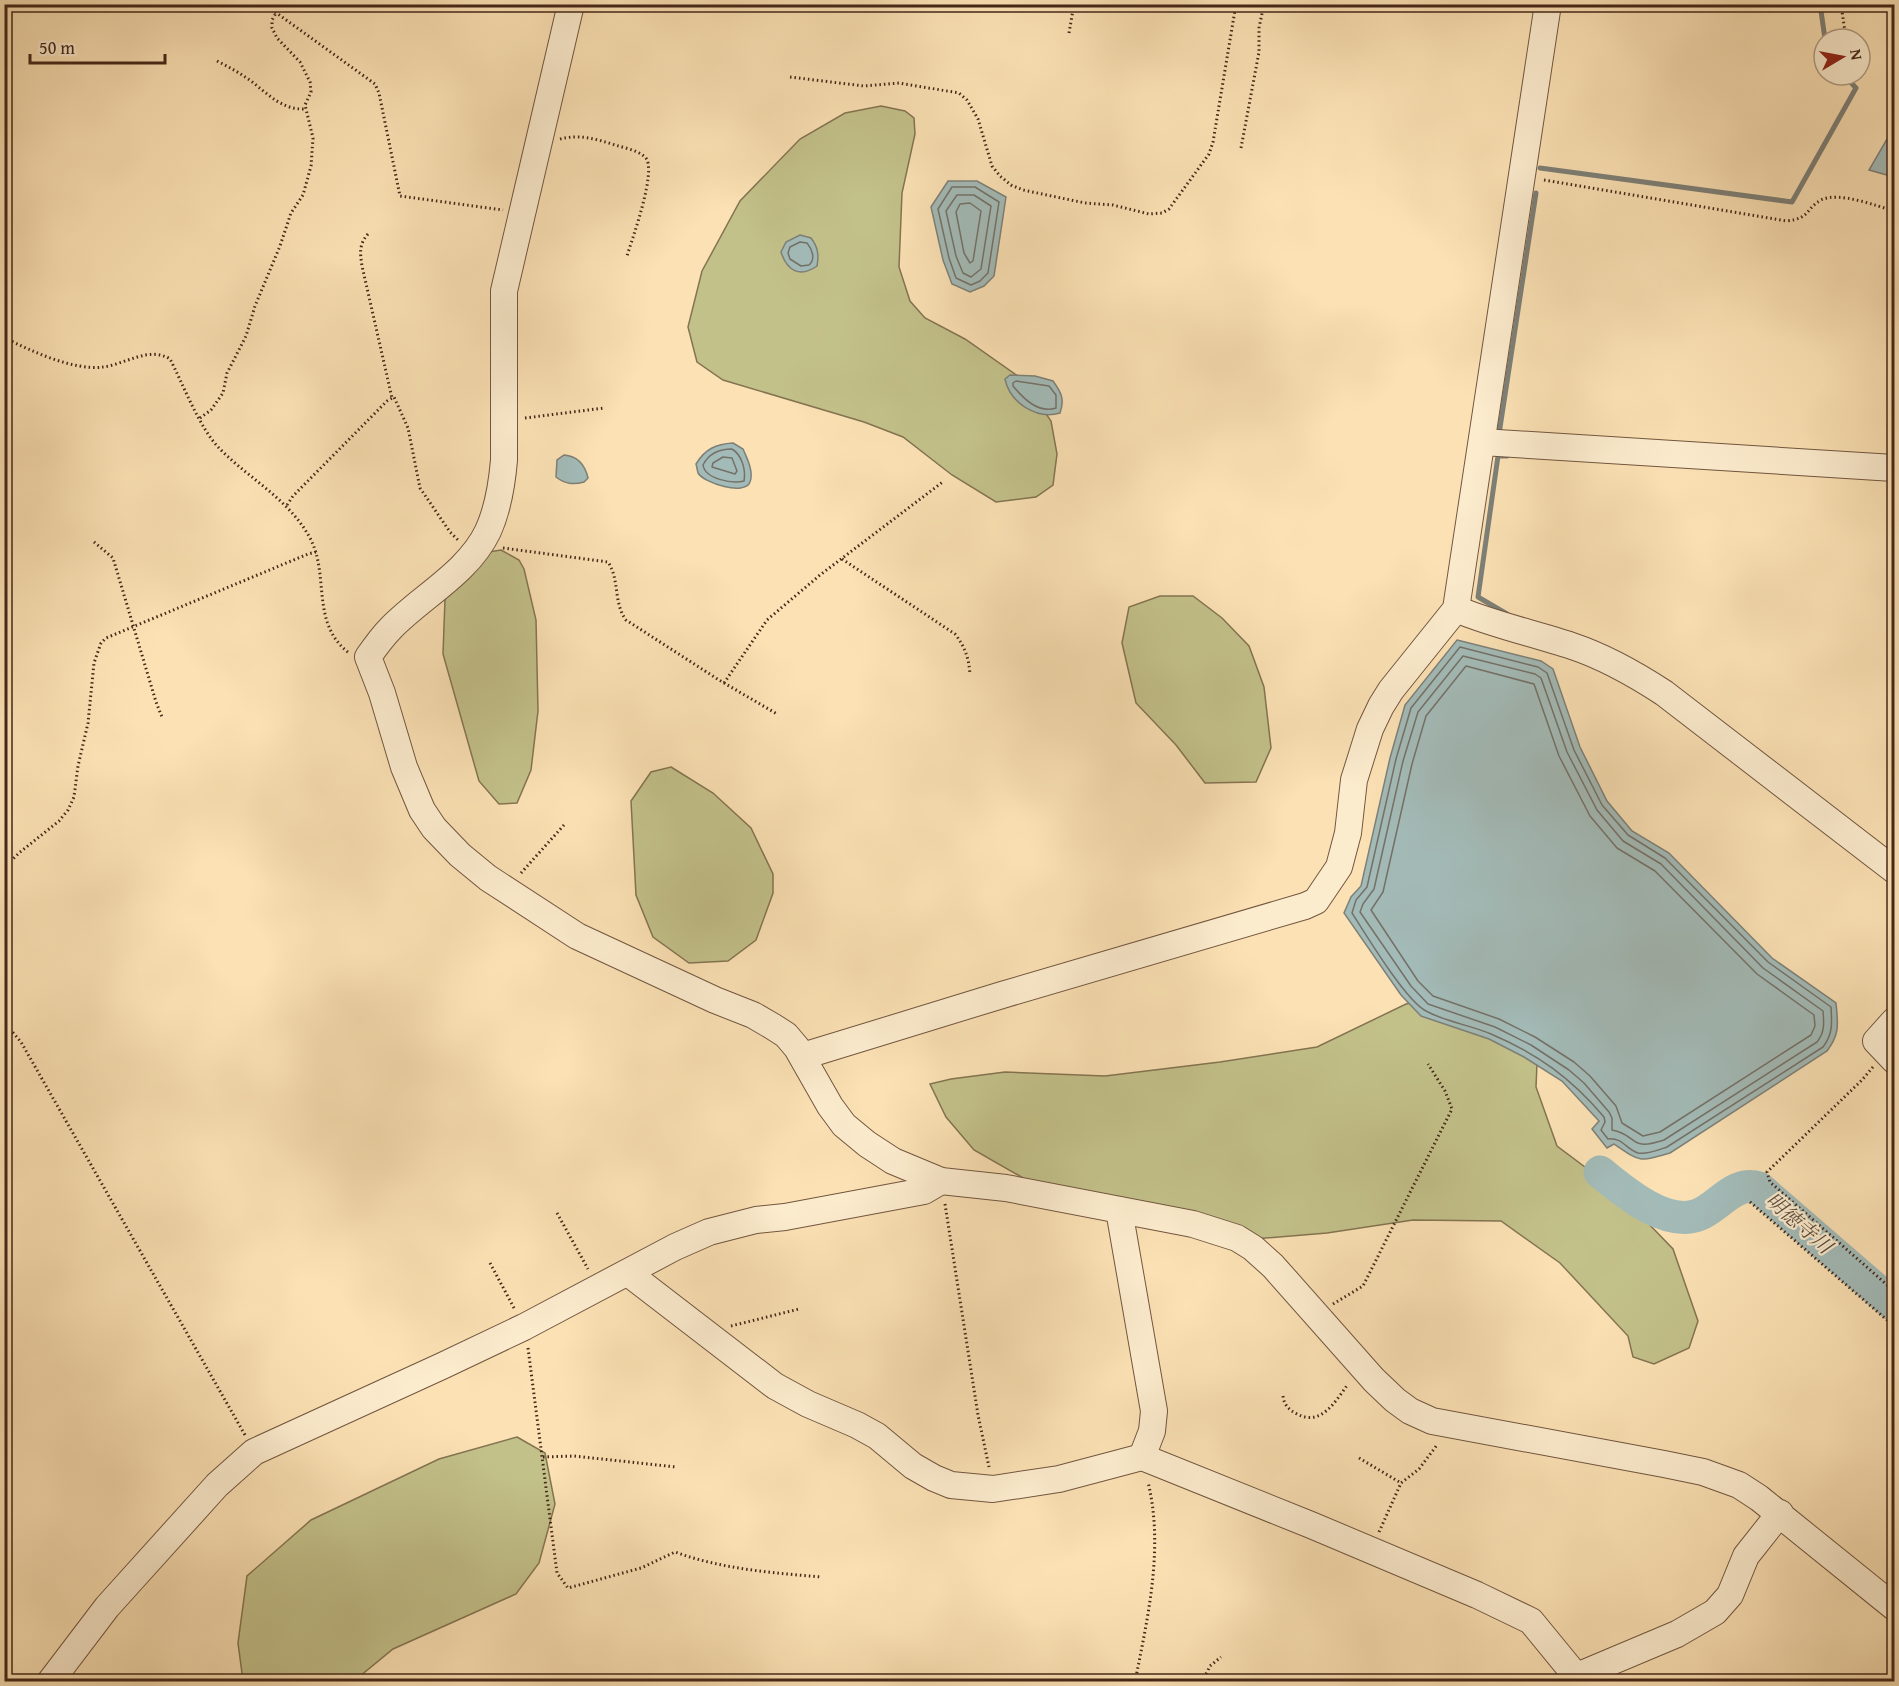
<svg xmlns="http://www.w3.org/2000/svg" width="1899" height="1686" font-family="'Gentium Book Plus','Noto Serif JP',serif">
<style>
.green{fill:#c3c18a;stroke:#847451;stroke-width:1.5}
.water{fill:#a3bbb8;stroke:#7d8078;stroke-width:1.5}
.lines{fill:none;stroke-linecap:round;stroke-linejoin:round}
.shore{stroke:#747168;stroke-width:1.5}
.stream{stroke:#7d8078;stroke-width:5}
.river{stroke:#a3bbb8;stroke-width:33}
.minor-casing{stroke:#72563f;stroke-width:28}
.path{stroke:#442718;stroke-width:3;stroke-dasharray:1.5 3;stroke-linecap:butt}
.minor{stroke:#fcecce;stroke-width:26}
.labels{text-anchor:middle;stroke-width:4.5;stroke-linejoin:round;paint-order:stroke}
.water-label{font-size:20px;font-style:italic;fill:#5c4c40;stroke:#fcecce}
</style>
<rect width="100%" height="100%" fill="#fbe1b4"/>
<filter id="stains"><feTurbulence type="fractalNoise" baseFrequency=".00333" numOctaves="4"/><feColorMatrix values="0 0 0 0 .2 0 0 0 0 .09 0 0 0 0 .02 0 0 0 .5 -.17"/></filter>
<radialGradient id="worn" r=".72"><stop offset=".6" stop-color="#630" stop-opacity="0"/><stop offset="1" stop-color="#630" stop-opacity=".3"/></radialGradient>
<g class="green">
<path d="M 881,106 L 905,111 L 914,118 L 915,134 L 902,193 L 899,267 L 910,301 L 925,318 L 965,339 L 1022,379 L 1051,421 L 1057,454 L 1053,485 L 1036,497 L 996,502 L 952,475 L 903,437 L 864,422 L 723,380 L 697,362 L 688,327 L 702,271 L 740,201 L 800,139 L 845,113 Z"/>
<path d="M 501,550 L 519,560 L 524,569 L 536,620 L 538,711 L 531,770 L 517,803 L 499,804 L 479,781 L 443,654 L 445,599 L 476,554 Z"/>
<path d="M 1160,596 L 1193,596 L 1222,618 L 1249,646 L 1264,687 L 1271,748 L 1256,782 L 1205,783 L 1176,745 L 1136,703 L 1122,643 L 1129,607 Z"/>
<path d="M 671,767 L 713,793 L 751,828 L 773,874 L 773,893 L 756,940 L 728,961 L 689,963 L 653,937 L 636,895 L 631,801 L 651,772 Z"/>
<path d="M 1473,991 L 1539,1018 L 1536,1087 L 1557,1146 L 1617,1191 L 1673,1249 L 1698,1321 L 1689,1348 L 1654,1364 L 1633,1357 L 1628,1336 L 1560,1263 L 1501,1221 L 1413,1220 L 1327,1233 L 1242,1240 L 1060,1199 L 974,1150 L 946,1117 L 930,1084 L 951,1079 L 1005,1072 L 1105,1076 L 1220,1062 L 1317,1047 L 1406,1004 Z"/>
<path d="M 517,1437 L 545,1453 L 555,1504 L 539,1563 L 516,1594 L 393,1649 L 354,1681 L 243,1681 L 238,1643 L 247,1576 L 311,1520 L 439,1459 Z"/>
</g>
<g class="water">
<path d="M 1894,120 L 1894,177 L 1869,170 L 1890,134 Z"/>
<path d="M 948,181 L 977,181 L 1006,197 L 994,276 L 984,286 L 970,292 L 952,284 L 943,260 L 931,207 Z"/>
<path d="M 800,235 L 811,238 C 818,247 819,255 817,266 C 800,278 787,271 781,252 L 786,242 Z"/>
<path d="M 1010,375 L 1035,376 L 1053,381 C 1061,392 1065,399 1060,413 C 1037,420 1010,403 1005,379 Z"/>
<path d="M 733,443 L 743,449 C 747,458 754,472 750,482 C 745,496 704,483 698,473 C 698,473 696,464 696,464 C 705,449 716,444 733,443 Z"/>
<path d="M 564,455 C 578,456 585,465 588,478 L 584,482 C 573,485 565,484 556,477 L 557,460 Z"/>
<path d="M 1457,640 L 1541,661 L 1553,669 L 1580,747 L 1607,801 L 1632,831 L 1669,853 L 1772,958 L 1836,1003 C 1838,1024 1840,1034 1827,1051 L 1670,1153 C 1639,1162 1640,1162 1614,1144 L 1607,1148 L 1592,1129 L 1599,1121 L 1562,1081 L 1524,1057 L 1489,1039 L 1421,1016 L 1401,995 L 1344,913 L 1351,897 L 1361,886 L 1390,758 L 1405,705 Z"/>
</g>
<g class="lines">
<g class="shore">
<path d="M 952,187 L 975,187 L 999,202 L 988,273 L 980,281 L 971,285 L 956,278 L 949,258 L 938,209 Z"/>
<path d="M 957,195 L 974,195 L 991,206 L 981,269 L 971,277 L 963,273 L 956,256 L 946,211 Z"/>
<path d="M 970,203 L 981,211 L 973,261 L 970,263 L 964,253 L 956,212 L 960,204 Z"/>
<path d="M 800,242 L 807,243 C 812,249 816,259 809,265 L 801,266 L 790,259 L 788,253 L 790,247 Z"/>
<path d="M 1016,381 L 1049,386 L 1056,395 L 1056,408 C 1038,414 1023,398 1013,386 L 1013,383 Z"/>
<path d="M 732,449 C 742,455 746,470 744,481 C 732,484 705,479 703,465 C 709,453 719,449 732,449 Z"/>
<path d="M 723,457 L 732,458 L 737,471 L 735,474 L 712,467 L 713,463 Z"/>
<path d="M 1460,647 L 1538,667 L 1547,673 L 1574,750 L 1602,805 L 1628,835 L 1665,858 L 1768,962 L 1831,1007 C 1832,1023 1833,1034 1823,1047 L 1667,1147 C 1658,1150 1647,1155 1638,1153 C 1626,1149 1622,1137 1608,1139 L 1601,1130 L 1605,1122 L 1604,1117 C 1571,1078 1538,1054 1491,1034 C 1470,1025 1446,1022 1426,1011 C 1406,1001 1366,935 1352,913 L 1356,900 L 1367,887 L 1396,759 L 1411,708 Z"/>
<path d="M 1463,656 L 1535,674 L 1541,678 L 1567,752 L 1597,810 L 1623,841 L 1661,864 L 1763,968 L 1823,1011 C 1824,1023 1825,1032 1817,1042 L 1664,1140 C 1628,1152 1639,1135 1612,1130 L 1612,1118 L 1609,1112 L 1584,1083 L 1569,1070 L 1531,1045 L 1495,1027 L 1428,1004 L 1411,986 L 1360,912 L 1363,904 L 1374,889 L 1403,761 L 1418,712 Z"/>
<path d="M 1466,666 L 1534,684 L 1559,756 L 1590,816 L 1617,848 L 1655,871 L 1757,974 L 1814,1015 L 1815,1026 L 1811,1035 L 1660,1132 L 1643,1136 L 1622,1123 L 1616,1106 L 1590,1076 L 1574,1062 L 1535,1037 L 1499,1019 L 1433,996 L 1418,981 L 1371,910 L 1383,892 L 1412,764 L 1426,716 Z"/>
</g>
<g class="stream">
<path d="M 1820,4 L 1825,39"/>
<path d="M 1540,168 L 1792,202 L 1856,88 L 1844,75"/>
<path d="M 1499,434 L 1536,193"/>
<path d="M 1507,456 L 1498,456 L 1478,597 L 1507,614"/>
</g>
<path class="river" d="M 1600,1172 C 1623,1191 1665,1227 1698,1215 C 1719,1207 1734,1180 1759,1188 L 1894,1305"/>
<defs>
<g id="minor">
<path d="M 571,4 L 504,291 L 504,460 C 502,484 498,509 488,531 C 468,573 422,596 391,628 C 382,637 375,647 368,657 L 382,693 L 404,767 L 422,810 L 434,828 L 460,855 L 488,878 L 577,936 L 715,1000 L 753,1015 L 772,1026 L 786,1035 L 797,1048 L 830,1106 L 844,1125 L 867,1144 L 893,1161 L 941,1181 L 1006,1188 L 1193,1224 L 1237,1238 L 1253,1248 L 1273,1266 L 1374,1380 L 1395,1400 L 1410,1411 L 1432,1421 L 1664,1464 L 1703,1472 L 1739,1485 L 1759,1498 L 1894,1607"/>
<path d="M 1482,442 L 1894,468"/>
<path d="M 1456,609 C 1494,625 1533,633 1572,646 C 1605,657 1635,674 1664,693 L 1894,870"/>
<path d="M 1894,1021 L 1876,1041 L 1894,1060"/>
<path d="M 803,1056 L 1002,995 L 1305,906 L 1316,901 L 1339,867 L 1348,833 L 1354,780 L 1370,729 L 1381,706 L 1391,690 L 1456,609 L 1548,4"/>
<path d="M 1119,1210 L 1154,1411 L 1152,1431 L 1142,1457"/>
<path d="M 628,1273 L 775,1386 L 808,1404 L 857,1425 L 877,1436 L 913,1466 L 934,1478 L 951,1485 L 993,1489 L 1059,1479 L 1142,1457 L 1311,1525 L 1477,1595 L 1531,1621 L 1581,1682"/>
<path d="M 1578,1678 L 1582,1674 L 1677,1634 L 1715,1612 L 1730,1595 L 1746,1556 L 1780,1513"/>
<path d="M 50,1682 L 107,1607 L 217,1485 L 254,1452 L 442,1366 L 524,1327 L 675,1247 L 709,1232 L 756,1220 L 785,1217 L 924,1191 L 941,1181"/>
</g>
</defs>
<use href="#minor" class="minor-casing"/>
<g class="path">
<path d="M 264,4 L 375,84 L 379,93 L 400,196 L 503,210"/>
<path d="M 596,4 L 635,9 L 681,4"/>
<path d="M 1841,4 L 1846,39"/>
<path d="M 1069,33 L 1074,4"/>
<path d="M 217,61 C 229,67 240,73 251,81 C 268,94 282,110 305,109"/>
<path d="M 790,77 L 864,86 L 899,83 L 959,93 L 967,100 L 978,119 L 992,166 L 1000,176 L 1011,185 L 1023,190 L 1085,203 L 1113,205 L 1149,214 L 1162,213 L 1169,209 L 1209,154 L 1213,142 L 1236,4"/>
<path d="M 560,139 C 580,134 596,139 615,145 C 625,148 637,150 645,157 C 658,169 632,239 627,256"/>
<path d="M 1241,148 L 1259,52 L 1259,28 L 1264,4"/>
<path d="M 1544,180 L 1787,221 C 1811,218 1805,209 1821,200 C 1838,191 1877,206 1894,211"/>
<path d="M 368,234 C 359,244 360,253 362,266 L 392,398"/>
<path d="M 4,328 L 5,338 C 31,351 74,371 103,367 C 126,364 149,346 170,359 C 184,386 199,427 219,448 C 249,479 289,499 310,538 C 330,575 310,623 349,653"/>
<path d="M 200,418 L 211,410 L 223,393 L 227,373 L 246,336 L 255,306 L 280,246 L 291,213 L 303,195 L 311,166 L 313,138 L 305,105 L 311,92 L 310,82 L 300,62 L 277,38 L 272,28 L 272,20 L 276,13"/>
<path d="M 525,418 L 604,408"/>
<path d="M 287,505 L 293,496 L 387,401 L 394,397 L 408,428 L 420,488 L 450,532 L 459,541"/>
<path d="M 94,542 L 113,558 L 156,702 L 162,717"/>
<path d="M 503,548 L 608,562 C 620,580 613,602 626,620 L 719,680 L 777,714"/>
<path d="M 842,559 L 955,634 C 965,647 969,658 970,675"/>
<path d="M 724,683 L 767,620 L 820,575 L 944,481"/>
<path d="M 4,868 L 19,853 L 59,821 L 68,810 L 74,797 L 78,766 L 88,723 L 94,663 L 101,643 L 106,638 L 308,554 L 316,552"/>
<path d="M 521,873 L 564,825"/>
<path d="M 4,1022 L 21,1042 L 245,1435"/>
<path d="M 1873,1067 L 1862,1080 L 1767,1172 L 1770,1182 L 1894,1291"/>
<path d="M 1750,1202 L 1894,1326"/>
<path d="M 945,1204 L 978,1415 L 989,1467"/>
<path d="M 557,1213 L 588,1269"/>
<path d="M 490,1263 L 514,1308"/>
<path d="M 1333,1304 L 1363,1286 L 1452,1109 L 1445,1091 L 1428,1064"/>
<path d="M 731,1326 L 799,1309"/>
<path d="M 528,1348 L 557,1573 L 568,1588 L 641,1568 L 675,1552 C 721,1569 773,1573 822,1577"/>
<path d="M 1283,1396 C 1284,1405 1289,1410 1297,1414 C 1321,1427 1336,1401 1348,1384"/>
<path d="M 543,1457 L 574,1456 L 676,1467"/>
<path d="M 1359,1458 L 1401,1483"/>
<path d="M 1379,1532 L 1401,1483 L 1419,1469 L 1437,1445"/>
<path d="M 1135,1682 C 1148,1616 1164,1548 1148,1482"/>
<path d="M 1202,1682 L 1210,1666 L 1221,1657"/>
</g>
<use href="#minor" class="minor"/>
</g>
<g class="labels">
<g class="water-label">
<text transform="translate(1799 1223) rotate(41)" y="7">明徳寺川</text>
</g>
</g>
<rect width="1899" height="1686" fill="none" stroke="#fbe1b4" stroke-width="24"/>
<rect x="6" y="6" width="1887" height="1674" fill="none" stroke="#442718" stroke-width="3"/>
<rect x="12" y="12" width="1875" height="1662" fill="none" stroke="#442718" stroke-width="1.5"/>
<g transform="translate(1842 57) rotate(80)"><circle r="28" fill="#fcecce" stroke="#b29d85" stroke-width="1.5"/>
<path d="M0-4.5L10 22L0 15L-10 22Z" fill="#8f2418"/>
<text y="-9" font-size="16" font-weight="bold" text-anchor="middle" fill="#442718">N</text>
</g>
<path d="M30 54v9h135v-9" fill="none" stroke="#442718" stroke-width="3"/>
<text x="39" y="54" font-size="18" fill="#442718" stroke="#fcecce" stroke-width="4.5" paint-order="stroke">50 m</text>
<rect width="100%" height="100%" filter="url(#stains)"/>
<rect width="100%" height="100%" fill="url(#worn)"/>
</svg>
